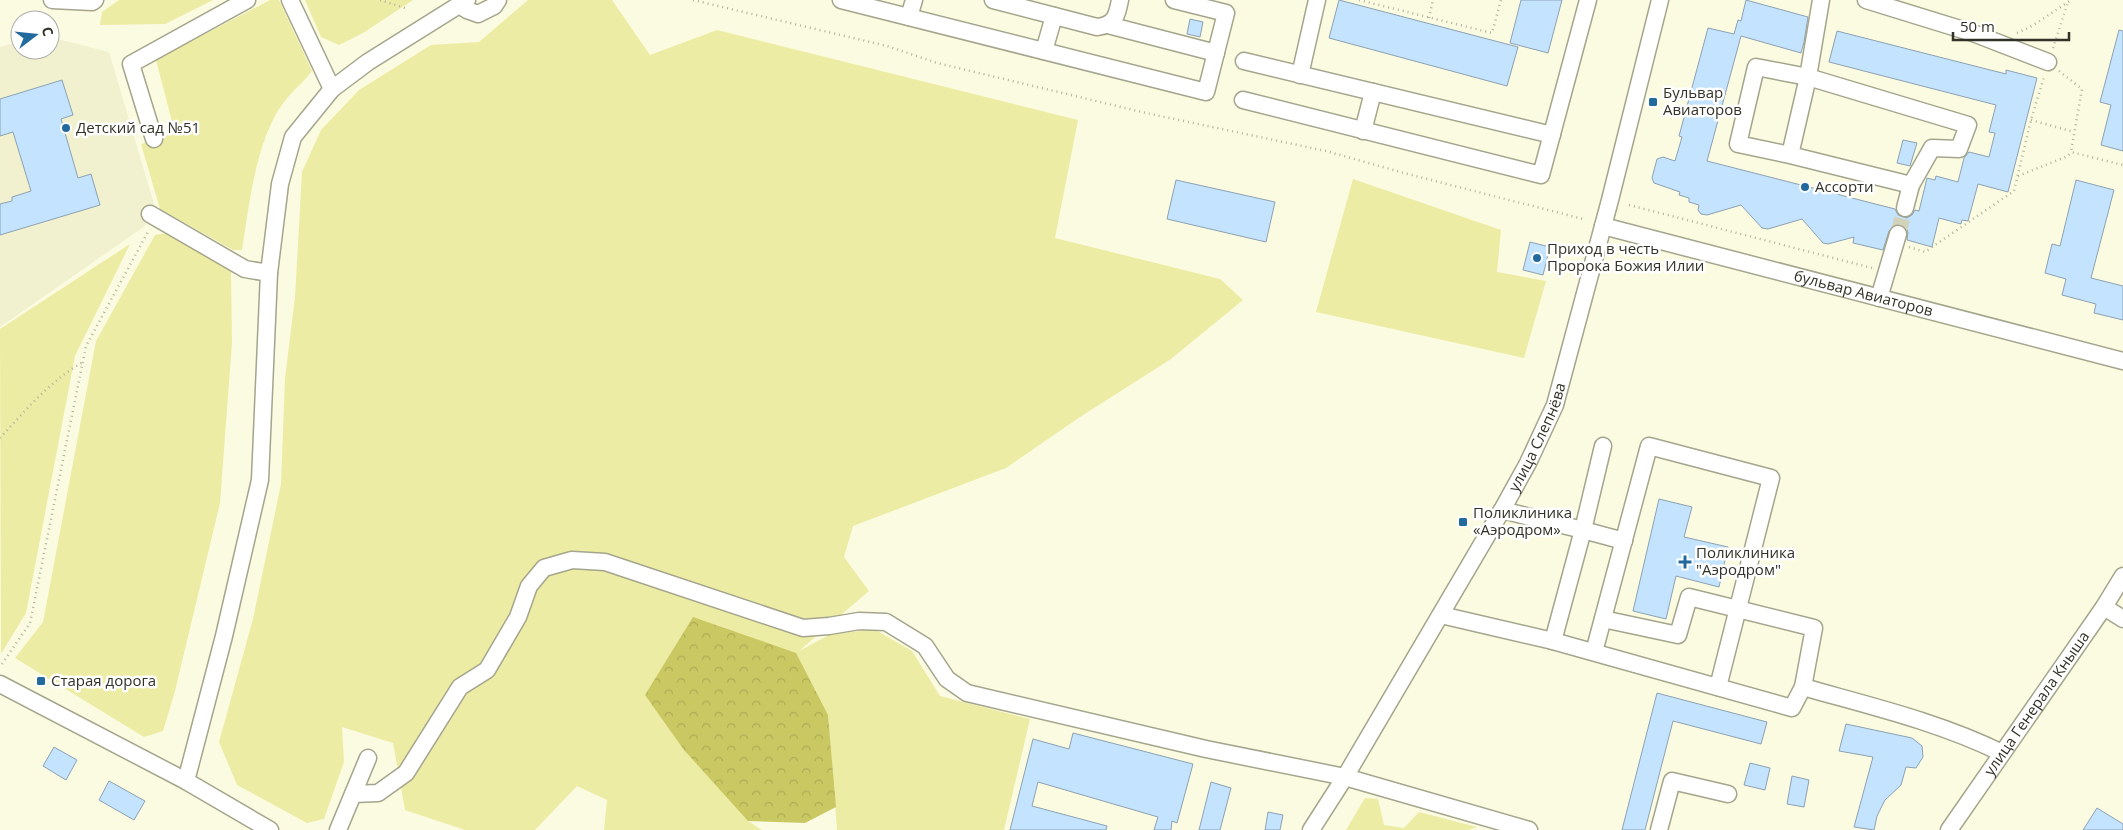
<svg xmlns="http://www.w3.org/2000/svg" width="2123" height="830" font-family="'Open Sans',sans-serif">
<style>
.built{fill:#f1f1cf}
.grass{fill:#edeca4}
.forest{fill:url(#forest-crowns)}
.building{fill:#c3e3fe;stroke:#8da1b2}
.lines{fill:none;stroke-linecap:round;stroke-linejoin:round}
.minor-tunnel{stroke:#d3d3bc;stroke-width:16;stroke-dasharray:16 8;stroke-linecap:butt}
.minor-casing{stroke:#a4a58c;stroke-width:19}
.path{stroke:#b2b29e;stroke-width:2.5;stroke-dasharray:1 4;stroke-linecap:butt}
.minor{stroke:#fff;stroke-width:16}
.poi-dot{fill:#226a9e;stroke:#fff;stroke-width:2}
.labels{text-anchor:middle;stroke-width:5;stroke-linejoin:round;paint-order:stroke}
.poi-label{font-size:15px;fill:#323228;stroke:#fff;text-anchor:start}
.street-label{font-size:15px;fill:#323228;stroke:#fff}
</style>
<defs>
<pattern id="forest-crowns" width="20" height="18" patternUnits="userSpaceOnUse" patternTransform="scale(1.25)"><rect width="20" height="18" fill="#cac863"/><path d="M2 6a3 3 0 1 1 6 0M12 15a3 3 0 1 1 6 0" fill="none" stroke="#aeac56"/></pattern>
</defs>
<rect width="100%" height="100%" fill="#fbfbe1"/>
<path class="built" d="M 50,37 L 109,52 L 154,204 L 145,226 L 0,327 L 0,47 L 20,41 L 20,50 L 50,50 Z"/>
<g class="grass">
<path d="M 119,0 L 213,0 L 165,24 L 100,25 L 102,12 Z"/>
<path d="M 270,0 L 279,0 L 312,71 C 304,82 292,91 284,102 C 256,138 249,206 242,250 L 233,250 L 160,209 L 141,144 L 175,133 L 156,60 Z"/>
<path d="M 305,0 L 413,0 L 363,33 L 339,45 L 321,37 Z"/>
<path d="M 528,0 L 612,0 L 650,55 L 717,30 L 1078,120 L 1055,238 L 1220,279 L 1243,300 L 1171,359 L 1080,417 L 1006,468 L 853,526 L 844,557 L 869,591 L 799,651 L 829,635 L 874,629 L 912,651 L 940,696 L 1030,719 L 1004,830 L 837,830 L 828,715 L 748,821 L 762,830 L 604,830 L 607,800 L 577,786 L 535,830 L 465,830 L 405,810 L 393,743 L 342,727 L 344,762 L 324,819 L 307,823 L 237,785 L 219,742 L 253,619 L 281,484 L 285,378 L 295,297 L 302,172 L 321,130 L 359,90 L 431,45 L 479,42 Z"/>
<path d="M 1353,179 L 1501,230 L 1497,272 L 1546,281 L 1524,358 L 1316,312 Z"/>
<path d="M 168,233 L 231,271 L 232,343 L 220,503 L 175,691 L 163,731 L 144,737 L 15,658 L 43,622 L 96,341 L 155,235 Z"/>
<path d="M 130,244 L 75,356 L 26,613 L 1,654 L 0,329 Z"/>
<path d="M 1365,798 L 1378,799 L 1384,825 L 1404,828 L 1419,812 L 1477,827 L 1469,830 L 1346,830 Z"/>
</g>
<path class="forest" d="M 693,617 L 796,653 L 828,715 L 836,807 L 805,823 L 748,821 L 684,750 L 645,695 Z"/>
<g class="building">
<path d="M 1339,0 L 1518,47 L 1507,86 L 1329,38 Z"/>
<path d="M 1521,0 L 1562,0 L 1548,53 L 1510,43 Z"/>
<path d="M 1746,0 L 1808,17 L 1804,42 L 1801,53 L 1741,36 L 1707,161 L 1895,209 L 1898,215 L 1907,218 L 1912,215 L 1915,210 L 1919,211 L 1927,178 L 1935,180 L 1936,176 L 1958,182 L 1964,158 L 1969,152 L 1989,157 L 1995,133 L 1989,132 L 1996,105 L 1829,62 L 1837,31 L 2006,74 L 2006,70 L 2037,78 L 2008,192 L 1978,184 L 1968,221 L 1962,220 L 1961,224 L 1939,218 L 1932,247 L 1907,240 L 1908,232 L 1906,228 L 1896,224 L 1889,231 L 1883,250 L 1853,243 L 1854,237 L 1828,244 L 1823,243 L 1802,219 L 1768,229 L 1762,228 L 1741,205 L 1707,215 L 1701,214 L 1698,210 L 1699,205 L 1689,202 L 1689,198 L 1679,195 L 1680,192 L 1654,183 L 1652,178 L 1657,159 L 1663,157 L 1675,161 L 1682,137 L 1679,136 L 1708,28 L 1734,34 L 1738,20 L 1741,21 Z"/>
<path d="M 1190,19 L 1203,22 L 1200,37 L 1187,34 Z"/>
<path d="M 2119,30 L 2123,31 L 2123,151 L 2101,145 L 2111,105 L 2100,102 Z"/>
<path d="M 62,80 L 73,115 L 61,119 L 78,178 L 91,174 L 100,205 L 0,235 L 0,204 L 12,201 L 12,197 L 31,191 L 13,132 L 0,136 L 0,99 Z"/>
<path d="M 1903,140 L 1917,143 L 1910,166 L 1897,163 Z"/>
<path d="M 1176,180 L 1275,202 L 1266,242 L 1167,219 Z"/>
<path d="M 2076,180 L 2114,190 L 2091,278 L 2123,286 L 2123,320 L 2094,313 L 2096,304 L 2062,295 L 2066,279 L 2045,273 L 2052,244 L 2060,246 Z"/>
<path d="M 1530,242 L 1550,247 L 1543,275 L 1523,270 Z"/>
<path d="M 1659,499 L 1692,507 L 1684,537 L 1728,547 L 1719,587 L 1676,576 L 1666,619 L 1633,611 Z"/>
<path d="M 1657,693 L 1767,722 L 1761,744 L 1673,721 L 1645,830 L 1622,830 Z"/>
<path d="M 1846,724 L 1912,738 L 1922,746 L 1923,757 L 1916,768 L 1906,767 L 1901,785 L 1885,800 L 1877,816 L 1874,830 L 1854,827 L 1873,757 L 1839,751 Z"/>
<path d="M 1073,733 L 1193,764 L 1177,823 L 1172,821 L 1171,830 L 1154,830 L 1158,817 L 1038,782 L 1032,806 L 1107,826 L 1106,830 L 1010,830 L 1033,739 L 1069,749 Z"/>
<path d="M 54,747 L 77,760 L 66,780 L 43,766 Z"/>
<path d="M 1750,763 L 1770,768 L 1765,790 L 1744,785 Z"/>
<path d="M 1792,776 L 1809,780 L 1804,807 L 1787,804 Z"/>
<path d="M 109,781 L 145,801 L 134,820 L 99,800 Z"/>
<path d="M 1211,782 L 1231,788 L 1220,830 L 1199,830 Z"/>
<path d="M 2097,808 L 2123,824 L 2123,830 L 2083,830 Z"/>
<path d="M 1268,812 L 1283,815 L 1280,830 L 1265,830 Z"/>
</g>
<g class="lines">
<path class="minor-tunnel" d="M 1898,234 L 1905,208"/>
<defs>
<g id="minor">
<path d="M 52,0 L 92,2 L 95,0"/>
<path d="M 290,0 L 332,89"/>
<path d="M 841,0 L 1206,92 L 1226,13 L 1174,0"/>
<path d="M 993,0 L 1097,27 C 1115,25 1117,16 1120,0"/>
<path d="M 1866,0 L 1973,33 L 2048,62"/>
<path d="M 459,5 L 467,10 L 478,14 L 494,6 L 498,0"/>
<path d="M 909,17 L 914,0"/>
<path d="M 1108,25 L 1216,53"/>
<path d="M 1044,51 L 1054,16"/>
<path d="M 1244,61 L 1552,135"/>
<path d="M 1300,75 L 1317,0"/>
<path d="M 1243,100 L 1541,175 L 1588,0"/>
<path d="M 1363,131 L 1373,92"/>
<path d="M 154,139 L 131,64 L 247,0"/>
<path d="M 1790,155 L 1911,185 L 1932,148 L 1959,149 L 1968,125 L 1808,77 L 1756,67 L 1738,144 L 1790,155 L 1808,77 L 1821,0"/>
<path d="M 1905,208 L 1911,185"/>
<path d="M 150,214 L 245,269 L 269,273"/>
<path id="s1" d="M 1603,226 L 2123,361"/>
<path d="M 1879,298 L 1898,234"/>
<path d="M 1502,510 L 1583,530 L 1603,446"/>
<path d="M 2104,607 L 2123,619"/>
<path d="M 1441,615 L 1553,641 L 1583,530 L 1624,541"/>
<path d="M 1603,619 L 1678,635 L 1689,597 L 1814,628 L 1803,687"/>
<path d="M 1553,641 L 1792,708 L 1803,687 C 1870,706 1939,722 2002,753"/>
<path d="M 1594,652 L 1649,446 L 1771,478 L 1718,687"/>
<path d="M 0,684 L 186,781 L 270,830"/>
<path d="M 186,781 L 224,636 L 260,480 L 269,273 L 280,184 L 293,137 L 332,89 L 368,62 L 467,0"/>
<path d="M 353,794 L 378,793 L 406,773 L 460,687 L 487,670 L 518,617 L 529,586 L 544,568 L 572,560 L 605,562 L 803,628 L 829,626 L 859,621 L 886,622 L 925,646 L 947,679 L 967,693 L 1206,749 L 1345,777 L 1529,830"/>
<path d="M 338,830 L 368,758"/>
<path id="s2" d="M 1311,830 L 1345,777 L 1502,510 L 1528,463 L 1555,405 L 1610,200 L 1660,0"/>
<path d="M 1659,830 L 1672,781 L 1728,794"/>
<path id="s3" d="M 1949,830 L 2104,607 L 2123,576"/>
</g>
</defs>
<use href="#minor" class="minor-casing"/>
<g class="path">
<path d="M 380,0 L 408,9"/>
<path d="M 693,0 L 887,46 L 937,63 L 1146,113 L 1326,151 L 1404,173 L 1583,219"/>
<path d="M 1359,0 L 1492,33 L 1501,0"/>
<path d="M 1429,18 L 1433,0"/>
<path d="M 2017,33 L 2032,26 L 2071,0"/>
<path d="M 2053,48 L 2068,2"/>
<path d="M 2059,71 L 2082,89 L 2071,152 L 2123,165"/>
<path d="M 2031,120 L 2074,132"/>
<path d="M 2018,176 L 2068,156 L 2071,152"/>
<path d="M 1629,205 L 1872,268"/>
<path d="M 1909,247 L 1925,252 L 2014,191 L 2031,120 L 2044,77"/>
<path d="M 0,438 C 26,410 50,381 83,362"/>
<path d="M 2,664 L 30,623 L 86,346 L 149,230"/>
</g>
<use href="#minor" class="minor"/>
</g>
<g class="poi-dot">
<rect x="1648" y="97" width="10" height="10" rx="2.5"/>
<circle cx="66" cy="128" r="5"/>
<circle cx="1805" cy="187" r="5"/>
<circle cx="1537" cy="258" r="5"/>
<rect x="1458" y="517" width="10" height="10" rx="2.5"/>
<path d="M1682.5 554.5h5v5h5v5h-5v5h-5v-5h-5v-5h5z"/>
<rect x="36" y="676" width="10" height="10" rx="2.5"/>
</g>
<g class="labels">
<g class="poi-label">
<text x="1663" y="98">Бульвар<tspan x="1663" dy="17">Авиаторов</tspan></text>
<text x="76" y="133">Детский сад №51</text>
<text x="1815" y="192">Ассорти</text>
<text x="1547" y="254">Приход в честь<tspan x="1547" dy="17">Пророка Божия Илии</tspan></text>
<text x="1473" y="518">Поликлиника<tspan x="1473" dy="17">«Аэродром»</tspan></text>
<text x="1696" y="558">Поликлиника<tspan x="1696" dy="17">"Аэродром"</tspan></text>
<text x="51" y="686">Старая дорога</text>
</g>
<g class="street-label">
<text dy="5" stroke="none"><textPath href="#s1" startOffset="269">бульвар Авиаторов</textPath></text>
<text dy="5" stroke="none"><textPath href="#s2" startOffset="454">улица Слепнёва</textPath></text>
<text dy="5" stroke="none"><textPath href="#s3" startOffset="154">улица Генерала Кныша</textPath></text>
</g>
</g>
<g transform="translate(35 35) rotate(74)"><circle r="24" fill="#ffffff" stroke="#adada9"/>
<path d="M0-4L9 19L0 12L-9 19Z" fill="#226a9e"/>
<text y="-8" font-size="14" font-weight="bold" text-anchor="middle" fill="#323228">С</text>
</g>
<path d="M1953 32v8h116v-8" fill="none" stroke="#323228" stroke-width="2.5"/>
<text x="1960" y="32" font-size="15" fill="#323228" stroke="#ffffff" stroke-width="4" paint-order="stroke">50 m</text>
</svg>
